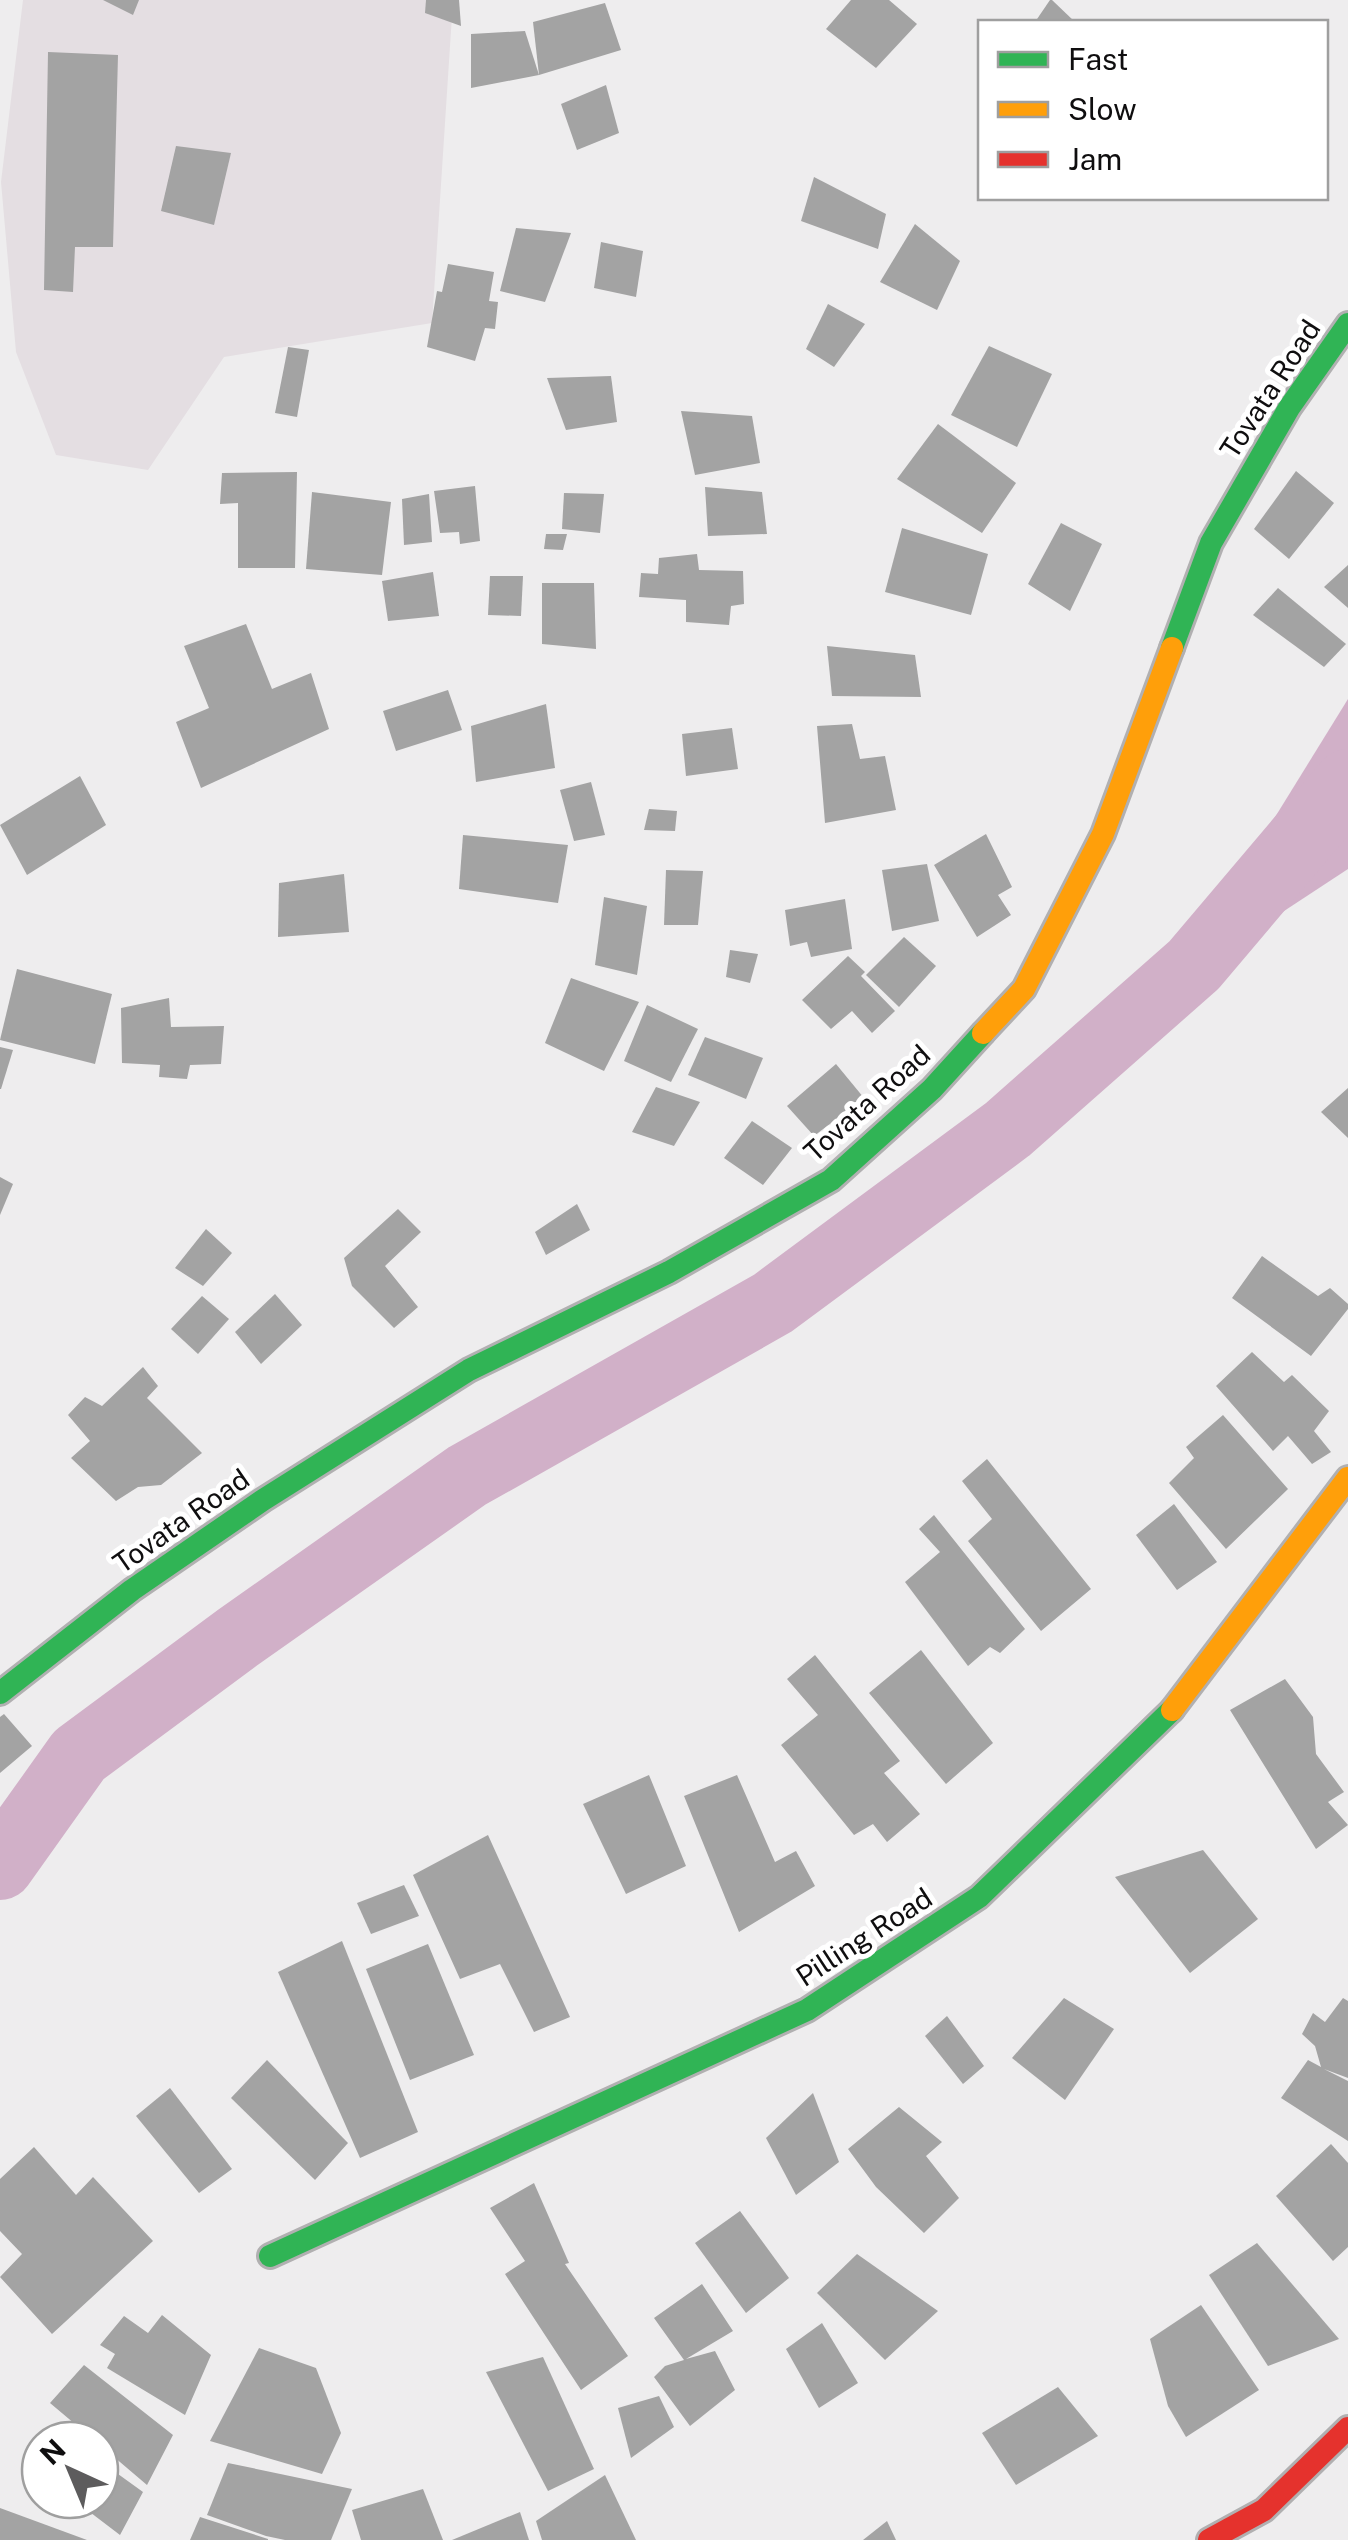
<svg xmlns="http://www.w3.org/2000/svg" width="1348" height="2540" font-family="'Public Sans',sans-serif">
<style>
.built{fill:#e4dee2}
.water{fill:#d1b0c8}
.lines{fill:none;stroke-linecap:round;stroke-linejoin:round}
.river{stroke:#d1b0c8;stroke-width:68}
.building{fill:#a3a3a3}
.fast-casing{stroke:#b1b0b1;stroke-width:28}
.slow-casing{stroke:#b1b0b1;stroke-width:28}
.jam-casing{stroke:#b1b0b1;stroke-width:28}
.fast{stroke:#30b455;stroke-width:22}
.slow{stroke:#ff9f0a;stroke-width:22}
.jam{stroke:#e5322d;stroke-width:22}
.labels{text-anchor:middle;stroke-width:10;stroke-linejoin:round;paint-order:stroke}
.street-label{font-size:28px;fill:#0f0e0f;stroke:#fff}
</style>
<rect width="100%" height="100%" fill="#eeedee"/>
<path class="built" d="M 23,0 L 453,0 L 432,323 L 224,357 L 148,470 L 56,455 L 16,352 L 1,182 Z"/>
<path class="water" d="M 1348,699 L 1348,869 L 1211,959 L 1272,822 Z"/>
<g class="lines">
<path class="river" d="M 0,1866 L 79,1755 L 237,1638 L 467,1476 L 773,1303 L 1008,1129 L 1194,965 L 1348,783"/>
</g>
<g class="building">
<path d="M 103,0 L 139,0 L 133,15 Z"/>
<path d="M 426,0 L 459,0 L 461,26 L 425,13 Z"/>
<path d="M 851,0 L 889,0 L 917,24 L 876,68 L 826,29 Z"/>
<path d="M 1050,0 L 1052,0 L 1075,22 L 1035,22 Z"/>
<path d="M 605,3 L 621,50 L 539,75 L 533,22 Z"/>
<path d="M 525,31 L 539,75 L 471,88 L 471,34 Z"/>
<path d="M 48,52 L 118,55 L 113,247 L 75,247 L 73,292 L 44,290 Z"/>
<path d="M 606,85 L 619,133 L 577,150 L 561,104 Z"/>
<path d="M 176,146 L 231,153 L 214,225 L 161,211 Z"/>
<path d="M 814,177 L 886,214 L 878,249 L 801,221 Z"/>
<path d="M 915,224 L 960,261 L 937,310 L 880,282 Z"/>
<path d="M 516,228 L 571,233 L 545,302 L 500,291 Z"/>
<path d="M 601,242 L 643,251 L 636,297 L 594,288 Z"/>
<path d="M 448,264 L 494,272 L 489,301 L 498,302 L 495,329 L 485,328 L 475,361 L 427,347 L 437,291 L 442,292 Z"/>
<path d="M 828,304 L 865,324 L 834,367 L 806,349 Z"/>
<path d="M 989,346 L 1052,374 L 1017,447 L 951,415 Z"/>
<path d="M 288,347 L 309,350 L 297,417 L 275,413 Z"/>
<path d="M 611,376 L 617,422 L 566,430 L 547,378 Z"/>
<path d="M 681,411 L 752,416 L 760,463 L 695,475 Z"/>
<path d="M 938,424 L 1016,483 L 982,533 L 897,479 Z"/>
<path d="M 1296,471 L 1334,503 L 1289,559 L 1254,529 Z"/>
<path d="M 297,472 L 295,568 L 238,568 L 238,503 L 220,504 L 222,473 Z"/>
<path d="M 475,486 L 480,541 L 460,544 L 459,532 L 440,533 L 434,491 Z"/>
<path d="M 705,487 L 762,492 L 767,534 L 708,536 Z"/>
<path d="M 312,492 L 391,502 L 382,575 L 306,569 Z"/>
<path d="M 564,493 L 604,494 L 600,533 L 562,529 Z"/>
<path d="M 429,494 L 432,542 L 404,545 L 402,499 Z"/>
<path d="M 1061,523 L 1102,544 L 1070,611 L 1028,584 Z"/>
<path d="M 902,528 L 988,554 L 971,615 L 885,592 Z"/>
<path d="M 546,534 L 567,534 L 563,550 L 544,549 Z"/>
<path d="M 697,554 L 699,570 L 743,571 L 744,604 L 731,606 L 729,625 L 686,622 L 686,600 L 639,597 L 641,573 L 658,574 L 659,558 Z"/>
<path d="M 1348,565 L 1348,608 L 1324,587 Z"/>
<path d="M 433,572 L 439,616 L 388,621 L 382,581 Z"/>
<path d="M 490,576 L 523,576 L 521,616 L 488,615 Z"/>
<path d="M 542,583 L 594,583 L 596,649 L 542,644 Z"/>
<path d="M 1278,588 L 1346,644 L 1324,667 L 1253,615 Z"/>
<path d="M 246,624 L 272,689 L 311,673 L 329,729 L 201,788 L 176,722 L 209,708 L 184,646 Z"/>
<path d="M 827,646 L 915,655 L 921,697 L 832,696 Z"/>
<path d="M 448,690 L 462,730 L 396,751 L 383,711 Z"/>
<path d="M 546,704 L 555,768 L 476,782 L 471,726 Z"/>
<path d="M 852,724 L 860,759 L 885,756 L 896,810 L 825,823 L 817,726 Z"/>
<path d="M 732,728 L 738,769 L 686,776 L 682,734 Z"/>
<path d="M 80,776 L 106,825 L 27,875 L 0,825 Z"/>
<path d="M 591,782 L 605,835 L 574,841 L 560,790 Z"/>
<path d="M 649,809 L 677,811 L 675,831 L 644,830 Z"/>
<path d="M 986,834 L 1012,887 L 998,895 L 1011,915 L 977,937 L 934,865 Z"/>
<path d="M 463,835 L 568,845 L 558,903 L 459,889 Z"/>
<path d="M 927,864 L 939,921 L 892,931 L 882,870 Z"/>
<path d="M 666,870 L 703,871 L 698,925 L 664,925 Z"/>
<path d="M 344,874 L 349,932 L 278,937 L 279,883 Z"/>
<path d="M 604,897 L 647,906 L 637,975 L 595,965 Z"/>
<path d="M 845,899 L 852,949 L 811,957 L 807,942 L 790,946 L 785,910 Z"/>
<path d="M 904,937 L 936,966 L 899,1007 L 866,975 Z"/>
<path d="M 730,950 L 758,954 L 750,983 L 726,977 Z"/>
<path d="M 848,956 L 865,972 L 861,976 L 895,1011 L 872,1033 L 852,1011 L 831,1029 L 802,1000 Z"/>
<path d="M 17,969 L 112,994 L 95,1064 L 0,1040 Z"/>
<path d="M 571,978 L 639,1002 L 604,1071 L 545,1043 Z"/>
<path d="M 169,998 L 171,1027 L 224,1026 L 221,1064 L 190,1065 L 187,1079 L 159,1077 L 160,1065 L 122,1063 L 121,1008 Z"/>
<path d="M 647,1005 L 698,1029 L 671,1082 L 624,1061 Z"/>
<path d="M 705,1037 L 763,1058 L 746,1099 L 688,1075 Z"/>
<path d="M 0,1047 L 13,1050 L 1,1089 L 0,1089 Z"/>
<path d="M 836,1064 L 864,1098 L 814,1136 L 787,1106 Z"/>
<path d="M 656,1087 L 700,1102 L 674,1146 L 632,1132 Z"/>
<path d="M 1348,1088 L 1348,1138 L 1321,1112 Z"/>
<path d="M 752,1121 L 792,1148 L 763,1185 L 724,1158 Z"/>
<path d="M 0,1177 L 13,1184 L 0,1215 Z"/>
<path d="M 577,1204 L 590,1230 L 546,1255 L 535,1232 Z"/>
<path d="M 398,1209 L 421,1232 L 385,1266 L 418,1307 L 394,1328 L 352,1286 L 344,1258 Z"/>
<path d="M 206,1229 L 232,1253 L 203,1286 L 175,1268 Z"/>
<path d="M 1262,1256 L 1318,1296 L 1330,1288 L 1348,1304 L 1348,1309 L 1311,1356 L 1232,1298 Z"/>
<path d="M 275,1294 L 302,1325 L 261,1364 L 235,1332 Z"/>
<path d="M 202,1296 L 229,1319 L 198,1354 L 171,1329 Z"/>
<path d="M 1252,1352 L 1284,1382 L 1292,1375 L 1329,1411 L 1314,1431 L 1331,1452 L 1312,1464 L 1288,1436 L 1273,1451 L 1216,1386 Z"/>
<path d="M 143,1367 L 158,1386 L 147,1398 L 202,1453 L 161,1485 L 138,1487 L 116,1501 L 71,1458 L 90,1441 L 68,1415 L 85,1397 L 102,1406 Z"/>
<path d="M 1223,1415 L 1288,1489 L 1226,1549 L 1169,1483 L 1194,1458 L 1186,1447 Z"/>
<path d="M 987,1459 L 1091,1589 L 1041,1631 L 968,1541 L 992,1519 L 962,1481 Z"/>
<path d="M 1174,1504 L 1217,1562 L 1177,1590 L 1136,1535 Z"/>
<path d="M 934,1515 L 1025,1629 L 1000,1653 L 990,1647 L 968,1666 L 905,1582 L 940,1552 L 919,1529 Z"/>
<path d="M 921,1650 L 993,1743 L 946,1784 L 869,1693 Z"/>
<path d="M 815,1655 L 900,1761 L 884,1773 L 920,1814 L 887,1842 L 873,1824 L 854,1835 L 781,1745 L 818,1715 L 787,1679 Z"/>
<path d="M 1285,1679 L 1313,1717 L 1316,1754 L 1344,1792 L 1328,1802 L 1348,1825 L 1316,1849 L 1230,1710 Z"/>
<path d="M 4,1714 L 32,1746 L 0,1773 L 0,1717 Z"/>
<path d="M 649,1775 L 686,1866 L 626,1894 L 583,1804 Z"/>
<path d="M 737,1775 L 775,1862 L 796,1851 L 815,1886 L 739,1932 L 684,1796 Z"/>
<path d="M 488,1835 L 570,2017 L 534,2032 L 500,1964 L 460,1979 L 413,1875 Z"/>
<path d="M 1203,1850 L 1258,1919 L 1190,1973 L 1115,1877 Z"/>
<path d="M 404,1885 L 419,1916 L 371,1934 L 357,1903 Z"/>
<path d="M 342,1941 L 418,2132 L 360,2158 L 278,1972 Z"/>
<path d="M 428,1944 L 474,2055 L 410,2080 L 366,1969 Z"/>
<path d="M 1064,1998 L 1114,2029 L 1065,2100 L 1012,2058 Z"/>
<path d="M 1343,1998 L 1348,2001 L 1348,2078 L 1324,2069 L 1348,2081 L 1348,2141 L 1281,2098 L 1308,2060 L 1321,2067 L 1315,2046 L 1302,2034 L 1313,2013 L 1325,2022 Z"/>
<path d="M 947,2016 L 984,2066 L 963,2084 L 925,2036 Z"/>
<path d="M 267,2060 L 348,2143 L 315,2180 L 231,2098 Z"/>
<path d="M 170,2088 L 232,2169 L 199,2193 L 136,2116 Z"/>
<path d="M 813,2093 L 839,2162 L 796,2195 L 766,2138 Z"/>
<path d="M 899,2107 L 942,2142 L 926,2156 L 959,2198 L 924,2233 L 876,2187 L 848,2149 Z"/>
<path d="M 1331,2144 L 1348,2163 L 1348,2247 L 1333,2261 L 1276,2196 Z"/>
<path d="M 34,2147 L 76,2195 L 93,2177 L 153,2241 L 52,2334 L 0,2277 L 22,2254 L 0,2231 L 0,2179 Z"/>
<path d="M 534,2183 L 569,2263 L 565,2264 L 628,2356 L 581,2390 L 505,2274 L 525,2261 L 490,2208 Z"/>
<path d="M 740,2211 L 789,2278 L 746,2313 L 695,2243 Z"/>
<path d="M 1257,2243 L 1339,2339 L 1268,2366 L 1209,2275 Z"/>
<path d="M 857,2254 L 938,2311 L 885,2360 L 817,2293 Z"/>
<path d="M 702,2284 L 733,2331 L 686,2359 L 715,2351 L 735,2390 L 690,2426 L 654,2377 L 665,2366 L 684,2360 L 654,2318 Z"/>
<path d="M 1201,2305 L 1259,2390 L 1186,2437 L 1168,2406 L 1150,2339 Z"/>
<path d="M 162,2315 L 211,2355 L 185,2415 L 107,2368 L 115,2354 L 100,2345 L 124,2316 L 148,2333 Z"/>
<path d="M 822,2323 L 858,2383 L 819,2408 L 786,2349 Z"/>
<path d="M 259,2348 L 316,2368 L 341,2433 L 322,2474 L 210,2441 Z"/>
<path d="M 543,2357 L 594,2469 L 548,2491 L 486,2372 Z"/>
<path d="M 84,2365 L 173,2435 L 147,2485 L 100,2445 L 100,2440 L 94,2440 L 50,2403 Z"/>
<path d="M 1058,2387 L 1098,2436 L 1016,2485 L 982,2433 Z"/>
<path d="M 659,2396 L 674,2427 L 631,2458 L 618,2408 Z"/>
<path d="M 100,2461 L 143,2492 L 120,2535 L 74,2500 L 100,2500 Z"/>
<path d="M 228,2463 L 352,2489 L 331,2540 L 285,2540 L 266,2536 L 207,2515 Z"/>
<path d="M 605,2475 L 636,2540 L 542,2540 L 536,2521 Z"/>
<path d="M 423,2489 L 443,2540 L 361,2540 L 352,2510 Z"/>
<path d="M 0,2508 L 87,2540 L 0,2540 Z"/>
<path d="M 520,2512 L 529,2540 L 452,2540 Z"/>
<path d="M 200,2517 L 268,2539 L 268,2540 L 190,2540 Z"/>
<path d="M 887,2521 L 896,2540 L 863,2540 Z"/>
</g>
<g class="lines">
<defs>
<g id="fast">
<path d="M 1172,648 L 1211,543 L 1289,408 L 1348,324"/>
<path d="M 0,1693 L 132,1590 L 263,1500 L 469,1370 L 669,1272 L 831,1180 L 932,1089 L 983,1033"/>
<path d="M 270,2256 L 807,2010 L 979,1897 L 1172,1710"/>
</g>
<g id="slow">
<path d="M 983,1033 L 1024,989 L 1103,834 L 1172,648"/>
<path d="M 1172,1710 L 1348,1478"/>
</g>
<path id="jam" d="M 1209,2540 L 1264,2510 L 1348,2428"/>
</defs>
<use href="#fast" class="fast-casing"/>
<use href="#slow" class="slow-casing"/>
<use href="#jam" class="jam-casing"/>
<use href="#fast" class="fast"/>
<use href="#slow" class="slow"/>
<use href="#jam" class="jam"/>
</g>
<g class="labels">
<g class="street-label">
<text transform="translate(1270 389) rotate(-57)" y="10">Tovata Road</text>
<text transform="translate(867 1103) rotate(-42)" y="10">Tovata Road</text>
<text transform="translate(181 1521) rotate(-35)" y="10">Tovata Road</text>
<text transform="translate(864 1937) rotate(-33)" y="10">Pilling Road</text>
</g>
</g>
<rect x="978" y="20" width="350" height="180" fill="#ffffff" stroke="#9f9f9f" stroke-width="2.5"/>
<rect x="998" y="52" width="50" height="15" fill="#30b455" stroke="#9f9f9f" stroke-width="2.5"/>
<text x="1068" y="70" font-size="30" fill="#0f0e0f">Fast</text>
<rect x="998" y="102" width="50" height="15" fill="#ff9f0a" stroke="#9f9f9f" stroke-width="2.5"/>
<text x="1068" y="120" font-size="30" fill="#0f0e0f">Slow</text>
<rect x="998" y="152" width="50" height="15" fill="#e5322d" stroke="#9f9f9f" stroke-width="2.5"/>
<text x="1068" y="170" font-size="30" fill="#0f0e0f">Jam</text>
<g transform="translate(70 2470) rotate(316)"><circle r="48" fill="#ffffff" stroke="#9f9f9f" stroke-width="2.5"/>
<path d="M0-8L18 38L0 25L-18 38Z" fill="#5d5c5d"/>
<text y="-15" font-size="28" font-weight="bold" text-anchor="middle" fill="#0f0e0f">N</text>
</g>
</svg>
